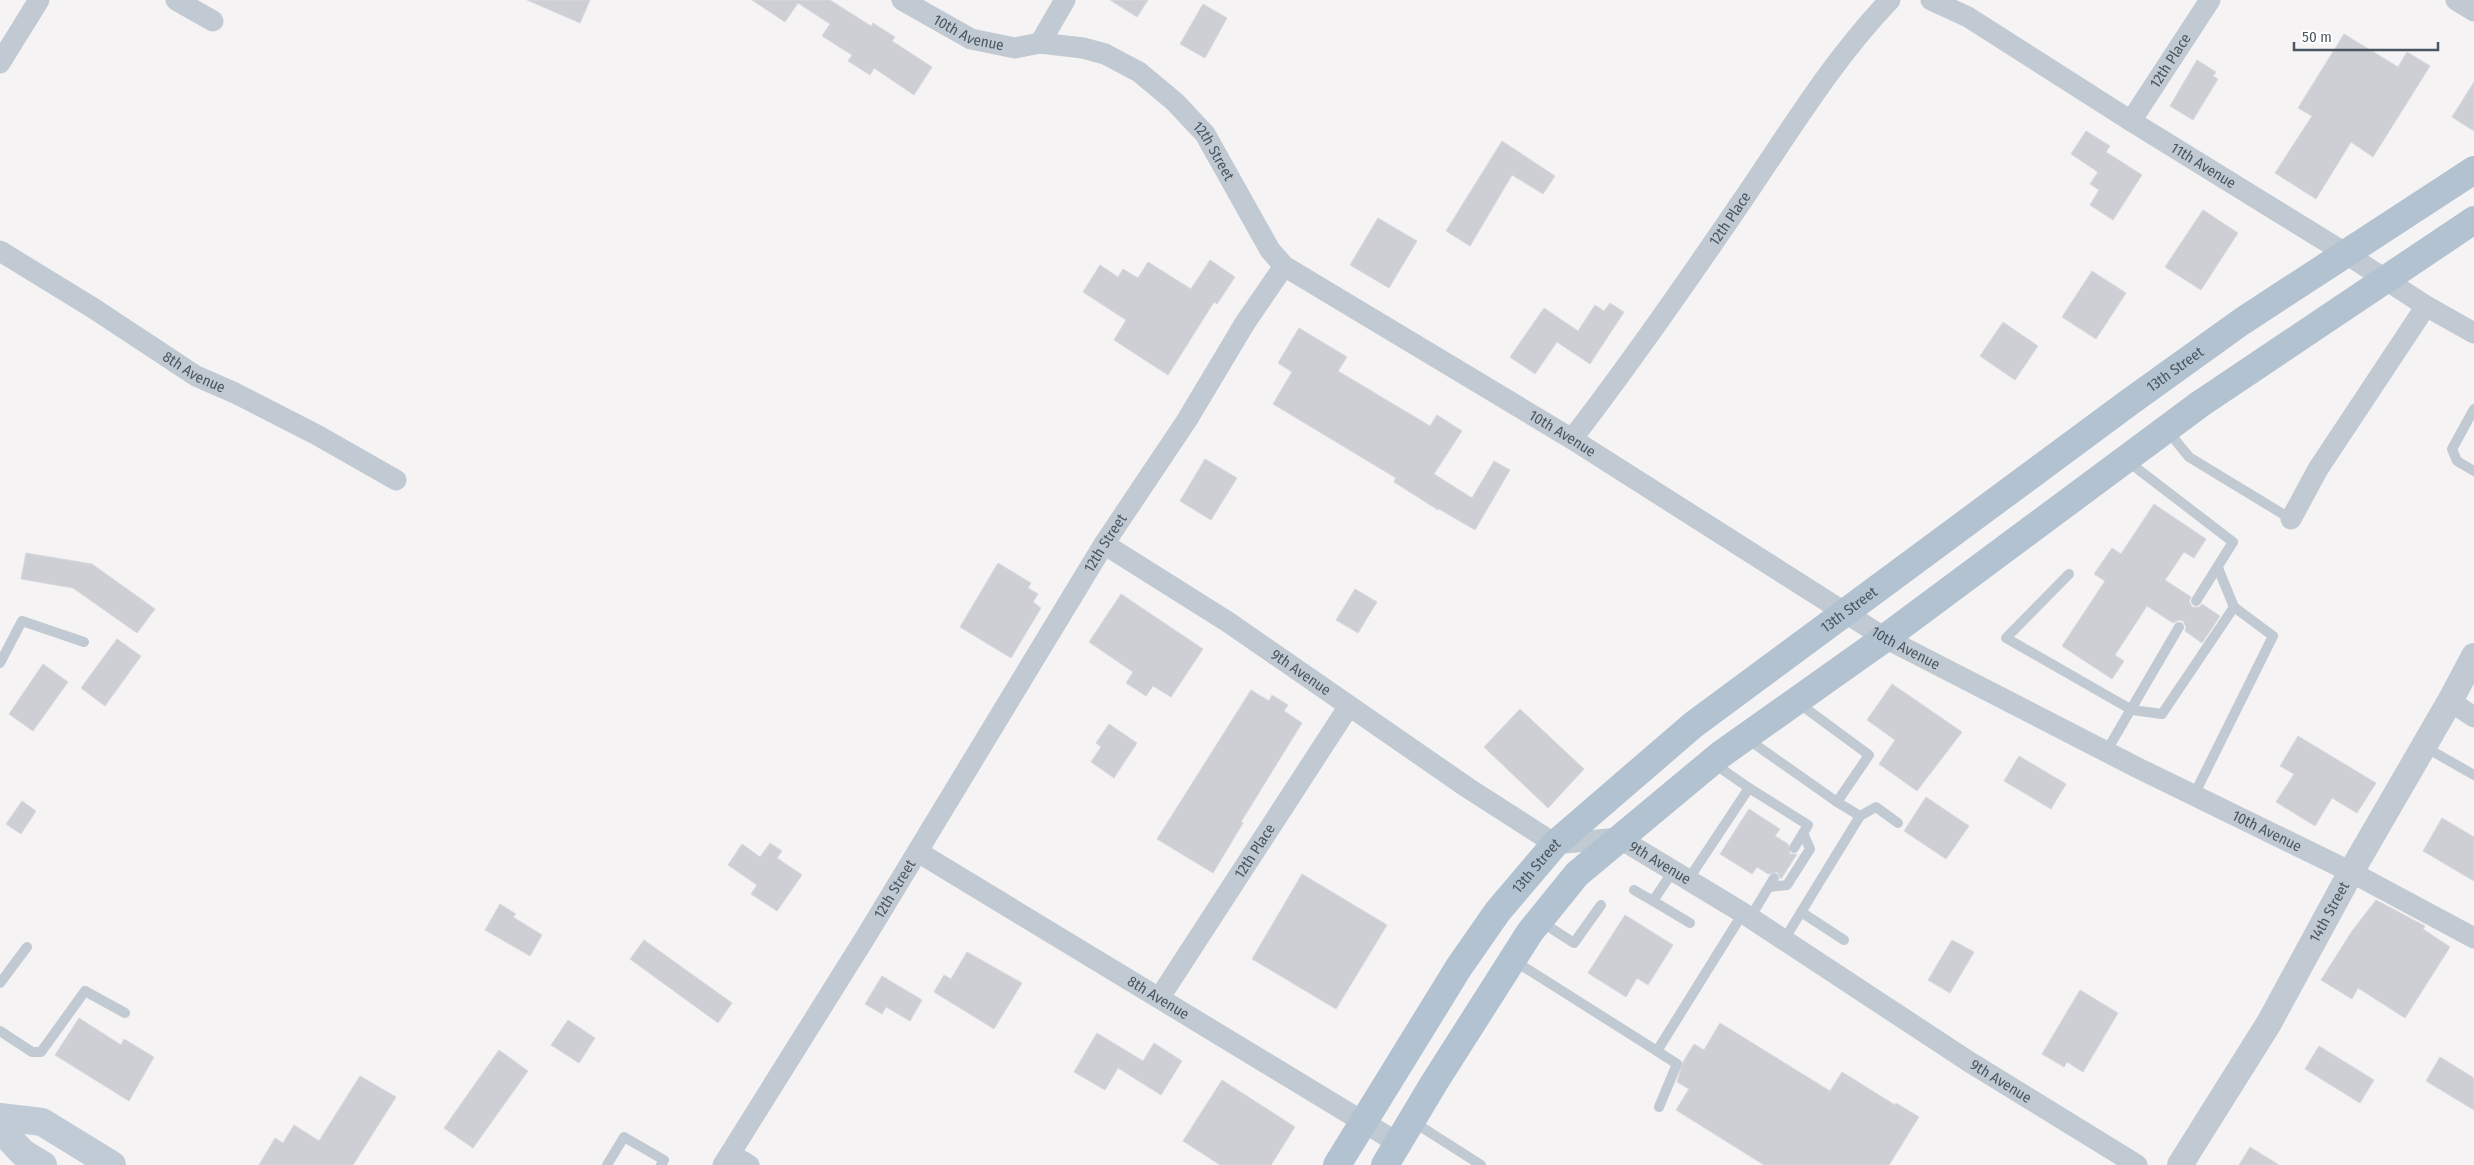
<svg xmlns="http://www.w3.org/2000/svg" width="2474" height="1165" font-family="'Fira Sans Condensed',sans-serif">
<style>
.building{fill:#cdcfd5;stroke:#d7d9de}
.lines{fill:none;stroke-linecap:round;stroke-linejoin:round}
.service{stroke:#c1cad2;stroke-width:10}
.minor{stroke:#c1cad2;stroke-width:21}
.tertiary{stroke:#c1cad2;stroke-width:26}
.secondary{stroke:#c1cbd6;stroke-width:28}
.primary{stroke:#b3c2d1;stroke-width:28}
.labels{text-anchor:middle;stroke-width:4;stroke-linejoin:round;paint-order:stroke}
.street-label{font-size:15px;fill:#4a5661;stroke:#fff}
</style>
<rect width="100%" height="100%" fill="#f5f3f3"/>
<g class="building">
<path d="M 527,0 L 590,0 L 580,23 Z"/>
<path d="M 752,0 L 830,0 L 871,26 L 873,23 L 895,37 L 892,41 L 932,67 L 914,95 L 874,68 L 870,75 L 848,61 L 852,55 L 822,36 L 830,24 L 798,3 L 785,22 Z"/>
<path d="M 1110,0 L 1148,0 L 1137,17 Z"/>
<path d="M 1203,4 L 1227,18 L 1205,58 L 1180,44 Z"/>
<path d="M 2344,34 L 2398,67 L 2407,52 L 2430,66 L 2373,157 L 2351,142 L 2316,199 L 2275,173 L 2312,116 L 2298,108 Z"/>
<path d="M 2197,60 L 2216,72 L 2213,76 L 2218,79 L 2193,120 L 2170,106 Z"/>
<path d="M 2474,82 L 2474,131 L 2452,117 Z"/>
<path d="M 2086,131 L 2110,146 L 2106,152 L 2142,175 L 2113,220 L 2090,205 L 2099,190 L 2090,184 L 2098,172 L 2071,154 Z"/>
<path d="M 1502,141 L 1555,176 L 1543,194 L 1512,175 L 1470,246 L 1446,231 Z"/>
<path d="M 2203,210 L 2238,233 L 2201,290 L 2165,267 Z"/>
<path d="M 1378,218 L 1417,241 L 1389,288 L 1350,265 Z"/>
<path d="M 1210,260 L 1235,277 L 1217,304 L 1214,302 L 1168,375 L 1114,340 L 1126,320 L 1083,292 L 1100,265 L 1118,277 L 1123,269 L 1138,278 L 1148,262 L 1191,289 Z"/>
<path d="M 2092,271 L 2126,293 L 2096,339 L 2062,317 Z"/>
<path d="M 1610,303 L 1624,312 L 1590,364 L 1557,342 L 1535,374 L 1510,357 L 1544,308 L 1578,331 L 1595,305 L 1604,311 Z"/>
<path d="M 2003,322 L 2038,346 L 2015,380 L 1980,356 Z"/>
<path d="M 1299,328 L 1347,357 L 1338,371 L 1430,426 L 1437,415 L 1462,431 L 1434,474 L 1472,498 L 1494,461 L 1510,470 L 1475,530 L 1439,509 L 1438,510 L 1394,482 L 1396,478 L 1273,404 L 1292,372 L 1278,363 Z"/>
<path d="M 1205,459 L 1237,478 L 1211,520 L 1180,501 Z"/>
<path d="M 2154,504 L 2206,539 L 2194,558 L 2184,552 L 2165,580 L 2191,597 L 2189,601 L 2192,607 L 2199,607 L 2202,604 L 2220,616 L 2202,643 L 2185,631 L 2186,627 L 2183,621 L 2179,620 L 2173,623 L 2147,606 L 2115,655 L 2124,661 L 2112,679 L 2062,646 L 2105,581 L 2094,574 L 2112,548 L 2121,554 Z"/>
<path d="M 26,553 L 92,564 L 155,609 L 137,633 L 73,588 L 21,579 Z"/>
<path d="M 998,563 L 1031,583 L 1028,588 L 1038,594 L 1033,602 L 1041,608 L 1011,658 L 960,627 Z"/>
<path d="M 1355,589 L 1377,602 L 1358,633 L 1336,620 Z"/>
<path d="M 1121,594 L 1203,649 L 1171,697 L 1153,686 L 1146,696 L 1126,683 L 1133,672 L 1089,642 Z"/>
<path d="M 117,639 L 141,656 L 105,706 L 81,688 Z"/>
<path d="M 43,664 L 68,682 L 33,731 L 9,714 Z"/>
<path d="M 1892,684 L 1962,732 L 1917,791 L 1879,764 L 1895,740 L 1867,720 Z"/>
<path d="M 1251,690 L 1269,701 L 1272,695 L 1288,705 L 1284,711 L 1302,723 L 1241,822 L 1243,823 L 1213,873 L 1157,839 Z"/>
<path d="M 1520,709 L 1584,769 L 1548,808 L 1484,747 Z"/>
<path d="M 1109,724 L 1137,743 L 1114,778 L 1091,762 L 1101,747 L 1096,743 Z"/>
<path d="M 2298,736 L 2376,783 L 2357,813 L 2332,798 L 2315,826 L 2276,802 L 2294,774 L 2280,766 Z"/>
<path d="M 2019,756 L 2066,784 L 2051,809 L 2004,781 Z"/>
<path d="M 1926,797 L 1969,826 L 1946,859 L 1904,831 Z"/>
<path d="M 22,801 L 36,811 L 21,834 L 6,824 Z"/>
<path d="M 1749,809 L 1780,829 L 1775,836 L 1788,844 L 1790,854 L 1797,854 L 1781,879 L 1777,872 L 1768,874 L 1757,867 L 1752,874 L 1720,854 Z"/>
<path d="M 2442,818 L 2474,837 L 2474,881 L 2423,851 Z"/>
<path d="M 770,843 L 782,851 L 777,858 L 802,875 L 777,911 L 751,894 L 757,885 L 728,865 L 742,844 L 760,857 Z"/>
<path d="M 1302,874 L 1387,925 L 1336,1009 L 1252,959 Z"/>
<path d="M 2376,900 L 2425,926 L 2423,929 L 2450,947 L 2405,1018 L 2358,988 L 2352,999 L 2321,980 L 2352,931 Z"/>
<path d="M 500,904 L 516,914 L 513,917 L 542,935 L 530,956 L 485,930 Z"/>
<path d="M 1625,915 L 1673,945 L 1648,985 L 1637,978 L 1626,997 L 1588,973 Z"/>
<path d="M 644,940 L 732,1003 L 718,1023 L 630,959 Z"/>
<path d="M 1952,940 L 1974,952 L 1950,993 L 1928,980 Z"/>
<path d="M 967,952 L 1022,983 L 994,1029 L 934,992 L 944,975 L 951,979 Z"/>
<path d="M 882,976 L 922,1000 L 910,1021 L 886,1007 L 882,1014 L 865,1004 Z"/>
<path d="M 2080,990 L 2118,1013 L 2083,1072 L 2067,1062 L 2064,1067 L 2042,1054 Z"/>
<path d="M 79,1018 L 121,1045 L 124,1039 L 154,1057 L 129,1101 L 55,1055 Z"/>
<path d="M 568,1020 L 595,1038 L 579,1063 L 551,1045 Z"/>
<path d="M 1720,1023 L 1830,1091 L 1842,1072 L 1895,1105 L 1896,1103 L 1919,1117 L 1889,1165 L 1764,1165 L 1676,1110 L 1689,1089 L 1677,1082 L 1683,1062 L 1694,1044 L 1704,1050 Z"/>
<path d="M 1097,1033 L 1143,1061 L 1154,1043 L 1182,1061 L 1161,1095 L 1118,1068 L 1105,1090 L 1074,1072 Z"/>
<path d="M 2319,1046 L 2374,1080 L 2360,1103 L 2305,1069 Z"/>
<path d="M 499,1050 L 528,1071 L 473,1148 L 444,1128 Z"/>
<path d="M 2440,1057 L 2474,1078 L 2474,1110 L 2426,1081 Z"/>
<path d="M 360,1076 L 396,1097 L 353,1165 L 259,1165 L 275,1138 L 283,1143 L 294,1125 L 319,1141 Z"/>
<path d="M 1222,1080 L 1295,1127 L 1271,1165 L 1220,1165 L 1183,1141 Z"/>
<path d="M 2250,1147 L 2279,1165 L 2239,1165 Z"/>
</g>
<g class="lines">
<g class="service">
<path d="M 2474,409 L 2452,449 L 2457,461 L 2474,471"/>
<path d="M 2167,430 L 2189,457 L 2291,519"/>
<path d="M 2126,460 L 2233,542 L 2196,601"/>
<path d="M 2218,568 L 2234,607"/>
<path d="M 2069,574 L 2006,638 L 2132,710 L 2162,714 L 2234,607 L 2273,636 L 2194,795"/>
<path d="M 0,663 L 22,621 L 84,642"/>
<path d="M 1746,738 L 1837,802 L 1869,755 L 1797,702"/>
<path d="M 2425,747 L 2474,775"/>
<path d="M 2106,752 L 2179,627"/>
<path d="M 1713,763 L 1749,788"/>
<path d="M 1860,816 L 1876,807 L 1898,823"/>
<path d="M 1673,871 L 1653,901 L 1690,923"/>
<path d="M 1688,880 L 1749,788 L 1808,825 L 1794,848"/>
<path d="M 1769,887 L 1787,885 L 1810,849 L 1803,833"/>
<path d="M 1634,890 L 1653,901"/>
<path d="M 1801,912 L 1844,940"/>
<path d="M 1750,918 L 1774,878"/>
<path d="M 1540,921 L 1574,943 L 1601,905"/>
<path d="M 1784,940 L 1860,816 L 1837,802"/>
<path d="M 1513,960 L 1657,1051 L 1743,913"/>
<path d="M 0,983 L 27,947"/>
<path d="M 0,1031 L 32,1052 L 41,1052 L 85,991 L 125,1013"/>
<path d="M 1657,1051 L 1677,1064 L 1659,1107"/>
<path d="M 1412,1121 L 1481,1165"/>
<path d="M 607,1165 L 624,1137 L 664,1160 L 661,1165"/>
</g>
<g class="minor">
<path d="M 176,0 L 213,21"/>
<path id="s1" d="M 902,0 L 971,39 L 1015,48 L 1040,43 L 1083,48 L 1105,54 L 1139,72 L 1175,102 L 1205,134 L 1270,250 L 1284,266 L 1572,439 L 1885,638 L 2140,769 L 2351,872 L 2474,938"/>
<path id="s2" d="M 1931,0 L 1968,17 L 2131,121 L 2345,253 L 2426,306 L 2474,333"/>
<path d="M 2456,0 L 2474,11"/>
<path d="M 1040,43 L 1065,0"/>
<path d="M 0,63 L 39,0"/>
<path id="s3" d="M 2131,121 L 2210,0"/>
<path id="s4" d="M 0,251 L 93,308 L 196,376 L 235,393 L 317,435 L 396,480"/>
<path id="s5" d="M 1572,439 C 1632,361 1689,279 1744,198 C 1790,131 1833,59 1890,0"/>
<path d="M 2291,519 L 2318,469 L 2426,306"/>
<path id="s6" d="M 1104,544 L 1228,622 L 1468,788 L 1555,844 L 1619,838 L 1743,913 L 1968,1061 L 2137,1165"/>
<path d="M 2450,701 L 2474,717"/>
<path id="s7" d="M 918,852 L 1398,1143"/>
<path id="s8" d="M 1160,997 L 1349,706"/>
<path d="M 730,1154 L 749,1165"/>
<path id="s9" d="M 723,1165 L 865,938 L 1104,544 L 1187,420 L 1245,323 L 1284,266"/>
</g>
<path class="tertiary" id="s10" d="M 2180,1165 L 2269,1023 L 2351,872 L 2450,701 L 2474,656"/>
<g class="secondary">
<path d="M 0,1117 L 42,1122 L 112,1165"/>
<path d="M 0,1129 L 23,1153 L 43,1165"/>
</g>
<g class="primary">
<path id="s11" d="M 1337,1165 L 1459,967 L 1498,911 L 1555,844 L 1693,725 L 2131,401 L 2241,322 L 2474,170"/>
<path d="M 1385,1165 L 1434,1083 L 1530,932 L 1577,874 L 1720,755 L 1885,638 L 2200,404 L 2474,220"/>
</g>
</g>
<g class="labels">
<g class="street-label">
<text dy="5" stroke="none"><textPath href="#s1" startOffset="75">10th Avenue</textPath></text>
<text dy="5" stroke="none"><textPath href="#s3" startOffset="72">12th Place</textPath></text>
<text dy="5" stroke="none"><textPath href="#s1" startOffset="364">12th Street</textPath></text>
<text dy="5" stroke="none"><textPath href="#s2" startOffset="319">11th Avenue</textPath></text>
<text dy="5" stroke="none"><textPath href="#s5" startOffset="271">12th Place</textPath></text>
<text dy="5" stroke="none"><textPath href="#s11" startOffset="1170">13th Street</textPath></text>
<text dy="5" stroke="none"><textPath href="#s4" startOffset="229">8th Avenue</textPath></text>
<text dy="5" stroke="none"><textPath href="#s1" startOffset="824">10th Avenue</textPath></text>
<text dy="5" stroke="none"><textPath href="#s9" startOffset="730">12th Street</textPath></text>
<text dy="5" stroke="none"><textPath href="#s11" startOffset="765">13th Street</textPath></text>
<text dy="5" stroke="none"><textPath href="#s1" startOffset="1229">10th Avenue</textPath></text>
<text dy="5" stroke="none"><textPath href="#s6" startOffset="235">9th Avenue</textPath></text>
<text dy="5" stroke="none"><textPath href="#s1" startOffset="1634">10th Avenue</textPath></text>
<text dy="5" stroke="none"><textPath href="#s8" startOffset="174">12th Place</textPath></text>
<text dy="5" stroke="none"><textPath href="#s6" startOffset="654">9th Avenue</textPath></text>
<text dy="5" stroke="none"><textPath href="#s11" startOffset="360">13th Street</textPath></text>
<text dy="5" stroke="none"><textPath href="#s9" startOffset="325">12th Street</textPath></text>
<text dy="5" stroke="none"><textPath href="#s10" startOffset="294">14th Street</textPath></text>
<text dy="5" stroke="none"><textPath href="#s7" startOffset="281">8th Avenue</textPath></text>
<text dy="5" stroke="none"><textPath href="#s6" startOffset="1059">9th Avenue</textPath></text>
</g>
</g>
<path d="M2294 42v8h144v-8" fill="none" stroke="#4a5661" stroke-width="2.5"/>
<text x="2302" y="42" font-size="15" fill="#4a5661" stroke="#ffffff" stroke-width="4" paint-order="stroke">50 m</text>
</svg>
